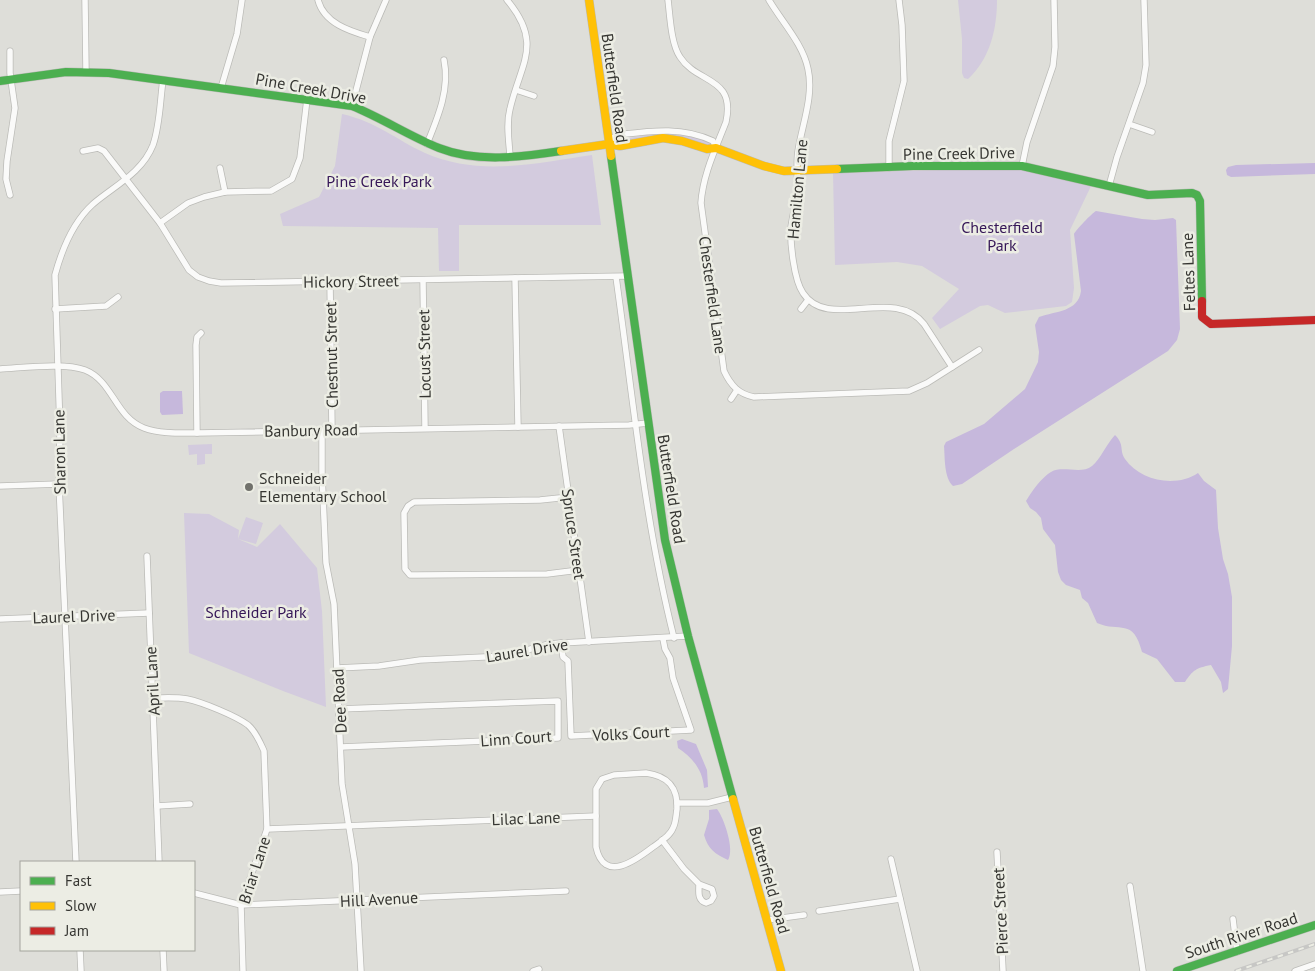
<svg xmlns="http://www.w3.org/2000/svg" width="1315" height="971" font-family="'PT Sans',sans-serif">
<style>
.green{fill:#d3cbde}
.water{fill:#c6b8dc}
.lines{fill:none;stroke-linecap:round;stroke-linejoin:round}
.street-casing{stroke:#bbbbb7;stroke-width:7}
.fast-casing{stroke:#bbbbb7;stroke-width:9}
.slow-casing{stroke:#bbbbb7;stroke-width:9}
.jam-casing{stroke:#bbbbb7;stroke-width:9}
.street{stroke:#fafaf9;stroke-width:5.5}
.fast{stroke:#4caf50;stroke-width:8}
.slow{stroke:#ffc107;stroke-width:8}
.jam{stroke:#c62828;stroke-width:8}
.rail-casing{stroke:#c7c7c5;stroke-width:4}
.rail{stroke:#ecede4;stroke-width:2;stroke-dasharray:5.5;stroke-linecap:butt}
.poi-dot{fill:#71716c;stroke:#ecede4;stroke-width:2}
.labels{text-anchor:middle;stroke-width:5;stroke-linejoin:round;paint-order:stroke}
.street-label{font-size:16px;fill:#363632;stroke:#ecede4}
.park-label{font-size:16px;fill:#361758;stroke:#ecede4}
.poi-label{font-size:16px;fill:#363632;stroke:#ecede4;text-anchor:start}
</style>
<rect width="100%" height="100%" fill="#deded9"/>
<g class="green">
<path d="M 958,0 L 997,0 C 997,29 990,59 968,79 L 964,78 L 962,73 L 962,39 Z"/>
<path d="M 342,114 C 377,122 395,139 425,153 C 479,177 537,163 592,155 L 601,225 L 459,225 L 459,271 L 439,271 L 438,228 L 283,226 L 280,214 L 319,197 L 335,166 Z"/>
<path d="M 664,132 L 692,135 L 712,144 L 711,147 L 689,140 L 623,142 L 618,140 Z"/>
<path d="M 1007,168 L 1024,170 L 1091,186 L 1070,230 L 1074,288 L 1072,302 L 1066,306 L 1005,313 L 988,305 L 980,306 L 940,329 L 932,318 L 959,289 L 922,266 L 897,262 L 835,265 L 833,173 Z"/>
<path d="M 212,444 L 212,454 L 205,454 L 205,464 L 197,465 L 197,454 L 189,455 L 188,445 Z"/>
<path d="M 184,513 L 209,514 L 239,530 L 238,539 L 246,517 L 263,523 L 256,544 L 238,539 L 257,547 L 280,524 L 317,568 L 322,611 L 326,707 L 283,691 L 189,653 Z"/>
</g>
<g class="water">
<path d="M 1315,163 L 1315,174 L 1231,177 L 1227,175 L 1226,170 L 1228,167 L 1236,165 Z"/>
<path d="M 1096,211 L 1142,219 L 1155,220 L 1173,218 L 1176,220 L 1180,329 L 1177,340 L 1168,351 L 1014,449 L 962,484 L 953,486 C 944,478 945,458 944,446 L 946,442 L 984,424 L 1025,389 L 1038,362 L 1039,352 L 1035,325 L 1039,317 C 1056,311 1078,312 1081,291 L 1074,234 C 1076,230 1092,213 1096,211 Z"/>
<path d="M 163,391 L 182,391 L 183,414 L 162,415 L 160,412 L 160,393 Z"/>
<path d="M 1115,435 C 1125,445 1119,450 1125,459 C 1140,481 1176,488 1198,473 L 1204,481 L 1216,490 L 1218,528 L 1223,559 L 1228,574 L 1232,597 L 1232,646 L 1228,689 L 1223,693 L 1221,682 L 1211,665 C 1196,668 1193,670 1185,682 L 1175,682 L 1157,659 L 1142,652 C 1133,617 1120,633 1097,623 L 1088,603 L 1082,598 L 1080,590 L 1066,585 L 1061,580 L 1058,572 L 1055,545 L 1043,529 L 1041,518 L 1036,512 L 1030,508 L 1026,501 C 1031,492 1042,477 1051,472 C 1063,465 1081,475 1092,466 C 1100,460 1107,443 1115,435 Z"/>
<path d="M 682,739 L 696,744 L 707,770 L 708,787 L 704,788 C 703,770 692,757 678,748 L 677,741 Z"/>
<path d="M 717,809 C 724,818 735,850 728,860 C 715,854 708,849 704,835 L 709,819 L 709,810 Z"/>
</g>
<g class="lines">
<defs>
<g id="street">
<path d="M 85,0 L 86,71"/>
<path d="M 318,0 C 324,23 349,31 370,37"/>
<path d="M 507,0 C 544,44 520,64 510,109 C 506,124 509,141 510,156"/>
<path d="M 668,0 C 670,16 671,44 680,57 C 697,84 736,76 726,122 C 716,148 703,174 701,203 L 724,371 C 731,386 739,394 754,397 L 909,391 L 927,383 L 979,350"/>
<path d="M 769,0 C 782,22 803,44 808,69 C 814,96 802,125 798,151 C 796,164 798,176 797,189 C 796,202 793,214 791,227 C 790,243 794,280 803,293 C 828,332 894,285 924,324 L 952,367"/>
<path d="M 221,88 L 237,34 L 242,0"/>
<path d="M 516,90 L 534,96"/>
<path d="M 352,106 L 370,37 L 386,0"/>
<path d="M 1129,124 L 1152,132"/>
<path d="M 609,143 L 616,135 C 650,131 682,126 713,141 L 716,148"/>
<path d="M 427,144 C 438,117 450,89 444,60"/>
<path d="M 83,151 L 98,148 L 104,151 L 160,223 L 189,270 L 198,277 L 209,281 L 221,283 L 628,276"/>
<path d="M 1022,166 L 1027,142 L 1053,66 L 1055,47 L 1054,0"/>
<path d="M 220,168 L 225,192"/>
<path d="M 889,168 L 889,141 L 904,81 L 902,25 L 899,0"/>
<path d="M 1109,186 L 1117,157 L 1143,83 L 1146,65 L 1144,0"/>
<path d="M 10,195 L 6,179 L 7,161 L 15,108 L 10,73 L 10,51"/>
<path d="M 160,223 L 188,203 L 204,197 L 225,192 L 271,191 L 292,179 L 300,158 L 307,99"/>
<path d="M 616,277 C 633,397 644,519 674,638"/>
<path d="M 515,278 L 518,427"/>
<path d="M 423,280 L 425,428"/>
<path d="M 330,281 L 332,430"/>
<path d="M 55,309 L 106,306 L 118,297"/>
<path d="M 801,309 L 808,300"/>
<path d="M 0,369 C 22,368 65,362 85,370 C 113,381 115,417 144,428 C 160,434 180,433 197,433 L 629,425 L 648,423"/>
<path d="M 731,399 L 737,390"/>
<path d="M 559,426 L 589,642"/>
<path d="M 322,430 L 322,474 L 326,563 L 334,604 L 342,784 L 355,864 L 361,971"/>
<path d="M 197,433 L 196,345 L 197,337 L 201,333"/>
<path d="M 0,486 L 59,484"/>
<path d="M 569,497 L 540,500 L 414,502 L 408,506 L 404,513 L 405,569 L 410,575 L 417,575 L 547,574 L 579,570"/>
<path d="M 147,556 L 159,862"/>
<path d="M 0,619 L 149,613"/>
<path d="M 561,643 L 563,657 L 568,661 L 571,736 L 691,730 L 673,678 L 670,658 L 665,649 L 663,639"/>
<path d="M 337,668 L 379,666 L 420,660 L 505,656 L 549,644 L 561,643 L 688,636"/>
<path d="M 153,698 C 164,698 176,697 187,699 C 202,702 236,716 248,725 C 256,732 260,742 264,751 L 267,829 L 241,905 L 243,971"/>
<path d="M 339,709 L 558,701 L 558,738 L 341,747"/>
<path d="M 646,773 C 668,776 678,787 677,809 C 676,815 676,823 673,828 C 670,836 660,842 653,847 C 636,860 604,884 596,847 L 596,789 L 602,779 L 614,775 Z"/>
<path d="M 677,803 L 708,803 L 732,797"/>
<path d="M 157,806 L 190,804"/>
<path d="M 267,829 L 596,816"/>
<path d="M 662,840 L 684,869 L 699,884 C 699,892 697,900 706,903 L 711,901 L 714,896 L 712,889 L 699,884"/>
<path d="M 997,852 L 1003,971"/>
<path d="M 891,859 L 917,971"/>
<path d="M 76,862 L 59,484 L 60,430 L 55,275 C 62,249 73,222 93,204 C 114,186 142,173 153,145 C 160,125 160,101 163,80"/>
<path d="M 1130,886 L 1143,971"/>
<path d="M 0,892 L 21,891"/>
<path d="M 194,893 L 241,905 L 566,891"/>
<path d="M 819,911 L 900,899"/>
<path d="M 1233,919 L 1237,952"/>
<path d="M 767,920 L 804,915"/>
<path d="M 80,950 L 81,971"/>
<path d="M 163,950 L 164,971"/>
<path d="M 533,971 L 539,969"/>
<path d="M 1295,971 L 1315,964"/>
</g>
<g id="fast">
<path d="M 0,81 L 66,72 L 109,73 L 352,106 C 382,118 409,136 439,148 C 477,163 521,157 561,151"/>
<path d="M 611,156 L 665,540 L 688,636 L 733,799"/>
<path d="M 837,169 L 913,166 L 1022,166 L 1148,195 L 1192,193 L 1197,195 L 1200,201 L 1202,301"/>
<path d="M 1177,971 L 1315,925"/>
</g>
<g id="slow">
<path d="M 589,0 L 611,156"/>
<path d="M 561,151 L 609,144 L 620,146 L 663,138 L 682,141 L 707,149 L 716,148 L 764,166 L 784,171 L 837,169"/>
<path d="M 733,799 L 781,971"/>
</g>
<path id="jam" d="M 1202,301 L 1202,317 L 1211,324 L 1315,320"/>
</defs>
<use href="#street" class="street-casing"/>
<use href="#fast" class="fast-casing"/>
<use href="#slow" class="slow-casing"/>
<use href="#jam" class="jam-casing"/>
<use href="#street" class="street"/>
<use href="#fast" class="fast"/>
<use href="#slow" class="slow"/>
<use href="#jam" class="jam"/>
<defs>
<path id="rail" d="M 1236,971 L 1315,944"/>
</defs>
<use href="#rail" class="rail-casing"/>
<use href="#rail" class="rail"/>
</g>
<circle class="poi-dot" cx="249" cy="487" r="5"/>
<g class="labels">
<g class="street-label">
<text transform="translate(311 88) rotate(10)" y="6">Pine Creek Drive</text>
<text transform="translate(615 88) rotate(82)" y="6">Butterfield Road</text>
<text transform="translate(959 153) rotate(-1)" y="6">Pine Creek Drive</text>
<text transform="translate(797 189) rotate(-85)" y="6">Hamilton Lane</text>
<text transform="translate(1188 272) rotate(-92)" y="6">Feltes Lane</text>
<text transform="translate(351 281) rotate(-1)" y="6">Hickory Street</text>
<text transform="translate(713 295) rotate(82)" y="6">Chesterfield Lane</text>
<text transform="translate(424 354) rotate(-91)" y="6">Locust Street</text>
<text transform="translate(331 355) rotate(-91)" y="6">Chestnut Street</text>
<text transform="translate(311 430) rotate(-1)" y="6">Banbury Road</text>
<text transform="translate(59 452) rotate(-91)" y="6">Sharon Lane</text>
<text transform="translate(672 489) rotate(81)" y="6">Butterfield Road</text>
<text transform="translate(574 534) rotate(82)" y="6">Spruce Street</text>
<text transform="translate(74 616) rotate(-2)" y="6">Laurel Drive</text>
<text transform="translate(527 650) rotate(-9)" y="6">Laurel Drive</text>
<text transform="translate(152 681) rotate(-93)" y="6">April Lane</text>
<text transform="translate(339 701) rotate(-93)" y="6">Dee Road</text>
<text transform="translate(631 733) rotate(-3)" y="6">Volks Court</text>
<text transform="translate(516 738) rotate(-4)" y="6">Linn Court</text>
<text transform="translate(526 818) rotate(-2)" y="6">Lilac Lane</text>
<text transform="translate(254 870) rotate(-72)" y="6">Briar Lane</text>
<text transform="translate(770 880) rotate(74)" y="6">Butterfield Road</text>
<text transform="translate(379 899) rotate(-3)" y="6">Hill Avenue</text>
<text transform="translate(1000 911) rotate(-93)" y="6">Pierce Street</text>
<text transform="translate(1241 935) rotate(-18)" y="6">South River Road</text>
</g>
<g class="park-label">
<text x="379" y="187">Pine Creek Park</text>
<text x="1002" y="233">Chesterfield<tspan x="1002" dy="18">Park</tspan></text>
<text x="256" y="618">Schneider Park</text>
</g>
<g class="poi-label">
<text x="259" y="484">Schneider<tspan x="259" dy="18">Elementary School</tspan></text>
</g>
</g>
<rect x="20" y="861" width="175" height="90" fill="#ecede4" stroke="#a3a49d"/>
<rect x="30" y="877" width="25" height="8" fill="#4caf50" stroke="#a3a49d"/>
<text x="65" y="886" font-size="15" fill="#363632">Fast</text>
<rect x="30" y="902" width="25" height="8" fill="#ffc107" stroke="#a3a49d"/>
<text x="65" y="911" font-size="15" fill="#363632">Slow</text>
<rect x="30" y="927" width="25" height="8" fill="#c62828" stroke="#a3a49d"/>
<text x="65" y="936" font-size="15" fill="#363632">Jam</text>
</svg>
